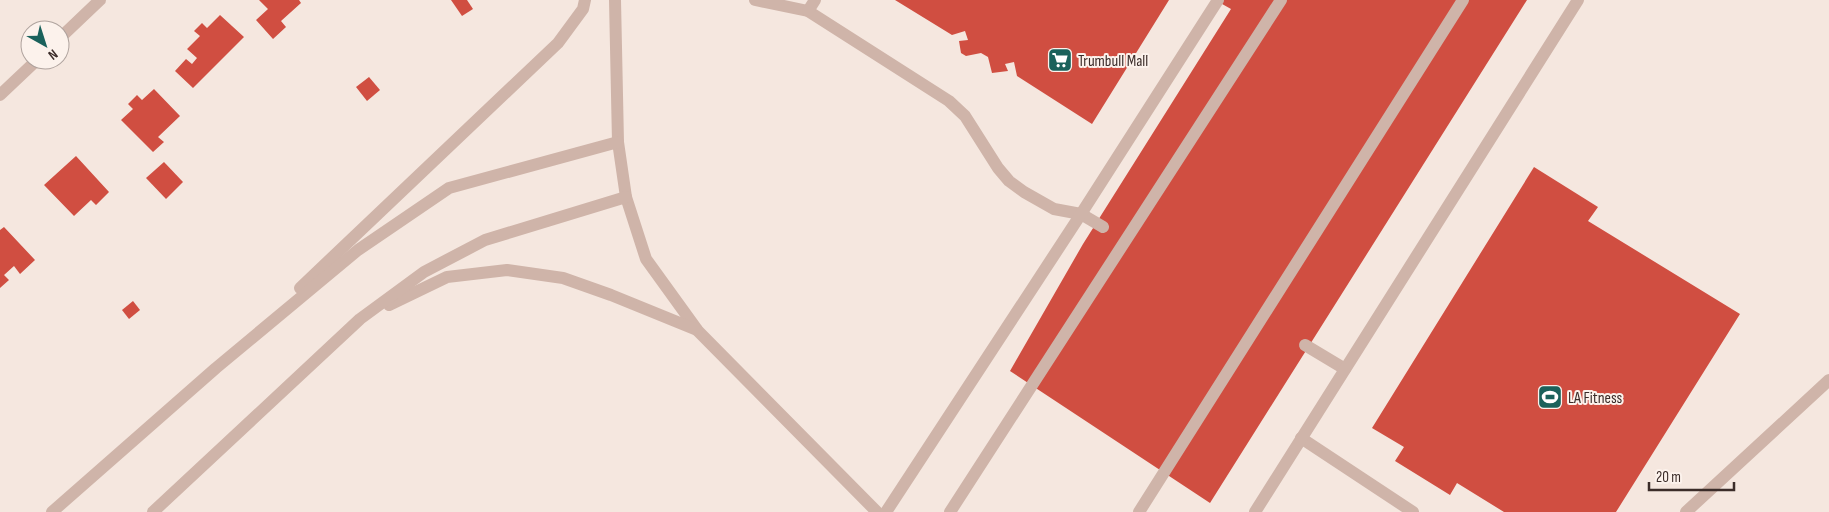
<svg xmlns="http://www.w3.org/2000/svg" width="1829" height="512" font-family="'Sofia Sans Condensed',sans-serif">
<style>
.building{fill:#d04e41}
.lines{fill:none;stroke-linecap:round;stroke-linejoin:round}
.service{stroke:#cfb4a9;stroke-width:12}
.minor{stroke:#cfb4a9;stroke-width:12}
.labels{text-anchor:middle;stroke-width:4;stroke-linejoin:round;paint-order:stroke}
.poi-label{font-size:16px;fill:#3b2c29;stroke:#fcf2ec;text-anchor:start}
</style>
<rect width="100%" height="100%" fill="#f5e7df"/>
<g class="building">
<path d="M 259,0 L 299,0 L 301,3 L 281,21 L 286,27 L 273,39 L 256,20 L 268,9 Z"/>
<path d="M 451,0 L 467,0 L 473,9 L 462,16 Z"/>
<path d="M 895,0 L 1169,0 L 1092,124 L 1017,76 L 1014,62 L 1005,64 L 1008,71 L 992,73 L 988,57 L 981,53 L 966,56 L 961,53 L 959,41 L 968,40 L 965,31 L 952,35 Z"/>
<path d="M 1215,0 L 1527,0 L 1210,503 L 1010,371 L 1083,244 L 1231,9 Z"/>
<path d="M 220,15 L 244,37 L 193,88 L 175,71 L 186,59 L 192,64 L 197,58 L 187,49 L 200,36 L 194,31 L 202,23 L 207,28 Z"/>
<path d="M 369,77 L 380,90 L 367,101 L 356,87 Z"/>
<path d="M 154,89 L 180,116 L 158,137 L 164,142 L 153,152 L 121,120 L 133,109 L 128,104 L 137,95 L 142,100 Z"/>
<path d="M 76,156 L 109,192 L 96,205 L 91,200 L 74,216 L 44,185 Z"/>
<path d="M 164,162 L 183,182 L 166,199 L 146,178 Z"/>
<path d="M 1534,167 L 1598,207 L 1588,221 L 1740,314 L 1616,512 L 1504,512 L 1457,483 L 1450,495 L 1395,461 L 1404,447 L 1372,428 Z"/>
<path d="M 4,227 L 35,260 L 20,274 L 14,266 L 4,275 L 9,280 L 0,288 L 0,230 Z"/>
<path d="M 133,301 L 140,310 L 129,319 L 122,310 Z"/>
</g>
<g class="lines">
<g class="service">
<path d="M 615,0 L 618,142 L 626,197 L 646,259 L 698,331 L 877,512"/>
<path d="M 755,0 L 808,11 L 949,101 L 965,116 L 998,168 L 1009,181 L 1024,192 L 1054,209 L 1081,214 L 1103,227"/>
<path d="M 808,11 L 815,0"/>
<path d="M 300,288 L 558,43 L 583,9 L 585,0"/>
<path d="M 389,305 L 447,277 L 507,270 L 563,278 L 611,295 L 697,330"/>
<path d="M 1305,345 L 1345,369"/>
<path d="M 1301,438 L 1413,512"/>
<path d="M 52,512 L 216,368 L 358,250 L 449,188 L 618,142"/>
<path d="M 153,512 L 360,319 L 424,272 L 485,240 L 626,197"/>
<path d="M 886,512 L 1081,214 L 1218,0"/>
<path d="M 950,512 L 1281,0"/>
<path d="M 1139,512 L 1463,0"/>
<path d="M 1255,512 L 1578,0"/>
<path d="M 1686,512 L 1829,380"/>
</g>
<g class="minor">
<path d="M 60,38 L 100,0"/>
<path d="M 0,95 L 37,60"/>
</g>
</g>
<defs>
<symbol id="supermarket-square" viewBox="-11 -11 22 22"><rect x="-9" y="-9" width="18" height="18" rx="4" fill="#1a615b" stroke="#fcf2ec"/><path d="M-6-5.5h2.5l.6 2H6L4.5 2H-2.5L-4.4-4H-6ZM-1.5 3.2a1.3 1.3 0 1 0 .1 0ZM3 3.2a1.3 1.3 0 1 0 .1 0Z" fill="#fff"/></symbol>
<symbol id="stadium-square" viewBox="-11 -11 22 22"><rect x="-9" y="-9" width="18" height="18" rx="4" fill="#1a615b" stroke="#fcf2ec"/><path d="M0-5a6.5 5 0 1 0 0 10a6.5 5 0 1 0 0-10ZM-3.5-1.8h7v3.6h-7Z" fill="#fff"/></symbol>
</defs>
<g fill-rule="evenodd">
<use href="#supermarket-square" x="1046" y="46" width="28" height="28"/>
<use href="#stadium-square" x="1536" y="383" width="28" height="28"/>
</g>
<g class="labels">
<g class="poi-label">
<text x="1078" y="66">Trumbull Mall</text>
<text x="1568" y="403">LA Fitness</text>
</g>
</g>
<g transform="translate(45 45) rotate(141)"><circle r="24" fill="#fcf2ec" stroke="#afa39e"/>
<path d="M0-4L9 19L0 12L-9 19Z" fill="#1a615b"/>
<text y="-8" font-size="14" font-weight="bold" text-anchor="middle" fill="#3b2c29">N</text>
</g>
<path d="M1649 482v8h85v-8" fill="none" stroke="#3b2c29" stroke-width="2.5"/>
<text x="1656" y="482" font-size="15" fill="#3b2c29" stroke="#fcf2ec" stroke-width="4" paint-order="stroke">20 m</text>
</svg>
